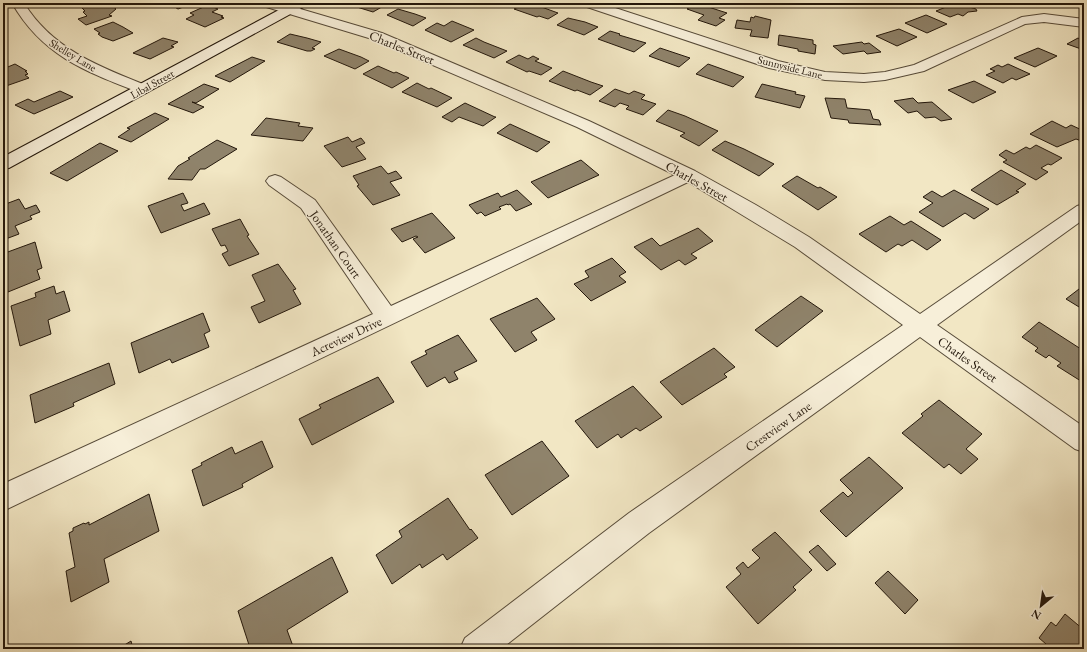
<svg xmlns="http://www.w3.org/2000/svg" width="1087" height="652" font-family="'EB Garamond',serif">
<style>
.building{fill:#8f836b;stroke:#23170b}
.lines{fill:none;stroke-linecap:round;stroke-linejoin:round}
.street-casing{stroke:#574b39;stroke-width:2}
.secondary-casing{stroke:#23170b;stroke-width:2}
.street{fill:#f7efd9;fill-rule:evenodd}
.secondary{fill:#f7efd9;fill-rule:evenodd}
.labels{text-anchor:middle;stroke-width:3;stroke-linejoin:round;paint-order:stroke}
.far-street-label{font-size:11px;fill:#23170b;stroke:#f7efd9}
.street-label{font-size:13px;fill:#23170b;stroke:#f7efd9}
</style>
<rect width="100%" height="100%" fill="#f2e7c4"/>
<filter id="stains"><feTurbulence type="fractalNoise" baseFrequency=".005" numOctaves="4"/><feColorMatrix values="0 0 0 0 .2 0 0 0 0 .09 0 0 0 0 .02 0 0 0 .5 -.17"/></filter>
<radialGradient id="worn" r=".72"><stop offset=".6" stop-color="#630" stop-opacity="0"/><stop offset="1" stop-color="#630" stop-opacity=".3"/></radialGradient>
<g class="building">
<path d="M 64,3 L 83,3 L 67,7 Z"/>
<path d="M 101,3 L 110,4 L 116,9 L 109,15 L 112,16 L 86,25 L 78,19 L 87,16 L 83,12 L 85,11 L 82,8 Z"/>
<path d="M 155,3 L 194,3 L 178,9 L 168,3 L 160,6 Z"/>
<path d="M 344,3 L 384,3 L 387,4 L 373,12 Z"/>
<path d="M 526,3 L 536,5 L 558,13 L 548,19 L 539,16 L 537,17 L 514,9 Z"/>
<path d="M 644,3 L 670,3 L 664,7 Z"/>
<path d="M 696,3 L 727,13 L 719,18 L 725,20 L 716,26 L 698,20 L 704,15 L 687,9 Z"/>
<path d="M 956,3 L 976,9 L 977,11 L 968,12 L 963,16 L 958,14 L 950,17 L 936,11 Z"/>
<path d="M 208,5 L 218,9 L 212,12 L 223,16 L 221,17 L 224,18 L 205,27 L 186,19 L 194,15 L 190,13 Z"/>
<path d="M 398,9 L 415,14 L 426,18 L 413,26 L 387,15 Z"/>
<path d="M 926,15 L 947,24 L 927,33 L 905,23 Z"/>
<path d="M 755,16 L 771,20 L 768,38 L 750,36 L 752,30 L 735,28 L 737,20 L 750,22 L 751,17 L 754,18 Z"/>
<path d="M 568,18 L 585,22 L 598,27 L 584,35 L 557,25 Z"/>
<path d="M 452,21 L 474,30 L 451,42 L 425,30 L 437,23 L 444,26 Z"/>
<path d="M 113,22 L 123,27 L 133,33 L 113,41 L 102,37 L 98,34 L 100,33 L 94,29 Z"/>
<path d="M 899,29 L 917,37 L 897,46 L 876,36 Z"/>
<path d="M 610,31 L 620,34 L 619,35 L 646,43 L 634,52 L 598,39 Z"/>
<path d="M 290,34 L 307,38 L 321,42 L 312,48 L 315,49 L 311,51 L 307,51 L 277,42 Z"/>
<path d="M 779,35 L 813,40 L 813,44 L 816,45 L 815,54 L 798,51 L 798,49 L 778,45 Z"/>
<path d="M 163,38 L 178,42 L 171,46 L 174,47 L 150,59 L 133,53 Z"/>
<path d="M 476,38 L 484,42 L 507,51 L 494,58 L 463,45 Z"/>
<path d="M 1078,38 L 1084,41 L 1084,50 L 1067,44 Z"/>
<path d="M 862,42 L 864,44 L 869,43 L 881,52 L 867,54 L 864,51 L 843,54 L 833,46 Z"/>
<path d="M 660,48 L 690,58 L 679,67 L 649,56 Z"/>
<path d="M 1038,48 L 1057,56 L 1035,67 L 1014,58 Z"/>
<path d="M 339,49 L 361,57 L 369,61 L 355,69 L 324,56 Z"/>
<path d="M 519,55 L 528,59 L 533,56 L 539,59 L 535,61 L 552,68 L 541,75 L 529,71 L 527,72 L 506,62 Z"/>
<path d="M 252,57 L 265,61 L 230,82 L 215,76 Z"/>
<path d="M 15,64 L 27,71 L 25,71 L 28,74 L 25,75 L 29,78 L 6,86 L 3,84 L 3,69 Z"/>
<path d="M 708,64 L 722,69 L 744,77 L 733,87 L 696,74 Z"/>
<path d="M 1008,64 L 1030,74 L 1016,80 L 1012,78 L 1003,83 L 986,75 L 995,71 L 990,69 L 998,65 L 1002,67 Z"/>
<path d="M 378,66 L 394,73 L 396,72 L 409,78 L 392,88 L 363,74 Z"/>
<path d="M 563,71 L 591,82 L 603,86 L 590,95 L 577,90 L 575,91 L 549,81 Z"/>
<path d="M 974,81 L 996,92 L 973,103 L 948,90 Z"/>
<path d="M 417,83 L 429,89 L 431,88 L 452,98 L 437,107 L 402,92 Z"/>
<path d="M 204,84 L 219,89 L 196,103 L 192,102 L 204,107 L 193,113 L 168,104 Z"/>
<path d="M 762,84 L 796,92 L 795,94 L 805,96 L 800,108 L 755,97 Z"/>
<path d="M 615,89 L 629,94 L 634,91 L 645,95 L 641,99 L 656,104 L 643,115 L 626,109 L 629,106 L 620,103 L 615,107 L 599,101 Z"/>
<path d="M 60,91 L 73,97 L 34,114 L 15,105 L 28,99 L 34,102 Z"/>
<path d="M 825,98 L 845,99 L 847,108 L 870,110 L 873,119 L 879,120 L 881,125 L 849,123 L 848,120 L 831,118 Z"/>
<path d="M 913,98 L 918,103 L 932,102 L 952,119 L 941,121 L 935,117 L 925,118 L 917,111 L 908,113 L 894,101 Z"/>
<path d="M 465,103 L 495,117 L 496,117 L 483,126 L 459,117 L 452,122 L 442,117 Z"/>
<path d="M 668,110 L 685,116 L 718,131 L 699,146 L 680,136 L 685,133 L 656,121 Z"/>
<path d="M 155,113 L 169,119 L 131,142 L 118,137 L 130,129 L 127,128 Z"/>
<path d="M 266,118 L 300,123 L 298,126 L 313,128 L 303,141 L 251,135 Z"/>
<path d="M 1052,121 L 1066,128 L 1071,125 L 1084,131 L 1084,142 L 1076,139 L 1057,147 L 1030,134 Z"/>
<path d="M 510,124 L 547,141 L 550,142 L 537,152 L 497,133 Z"/>
<path d="M 348,137 L 352,142 L 361,138 L 365,143 L 356,147 L 366,159 L 342,167 L 324,146 Z"/>
<path d="M 217,140 L 237,149 L 205,169 L 200,169 L 192,180 L 168,179 L 178,166 L 190,159 L 188,158 Z"/>
<path d="M 725,141 L 744,149 L 774,164 L 759,176 L 712,150 Z"/>
<path d="M 100,143 L 118,151 L 67,181 L 50,173 Z"/>
<path d="M 1036,145 L 1062,158 L 1051,165 L 1048,164 L 1041,168 L 1048,172 L 1036,180 L 1003,162 L 1007,160 L 999,155 L 1006,150 L 1014,154 L 1026,147 L 1030,149 Z"/>
<path d="M 581,160 L 599,175 L 548,198 L 531,182 Z"/>
<path d="M 381,166 L 388,174 L 396,171 L 402,178 L 390,182 L 400,195 L 373,205 L 357,186 L 359,185 L 353,176 Z"/>
<path d="M 1001,170 L 1026,184 L 1016,191 L 1019,192 L 997,205 L 971,190 Z"/>
<path d="M 797,176 L 818,188 L 820,187 L 837,197 L 818,210 L 782,186 Z"/>
<path d="M 517,190 L 532,204 L 516,211 L 510,204 L 508,205 L 507,204 L 499,207 L 501,209 L 485,216 L 481,212 L 477,214 L 469,205 L 498,193 L 501,197 Z"/>
<path d="M 954,190 L 989,209 L 974,219 L 965,213 L 943,227 L 919,212 L 933,203 L 923,197 L 932,191 L 942,197 Z"/>
<path d="M 183,193 L 188,203 L 181,205 L 184,211 L 204,203 L 210,214 L 161,233 L 148,206 Z"/>
<path d="M 19,199 L 25,209 L 36,205 L 40,212 L 30,216 L 32,219 L 15,226 L 19,234 L 3,240 L 3,205 Z"/>
<path d="M 432,213 L 455,238 L 425,253 L 413,239 L 418,237 L 416,236 L 402,242 L 391,229 Z"/>
<path d="M 890,216 L 904,225 L 911,221 L 941,240 L 927,250 L 912,240 L 902,246 L 898,244 L 886,252 L 859,234 Z"/>
<path d="M 240,219 L 249,235 L 247,236 L 259,254 L 229,266 L 222,254 L 228,251 L 225,245 L 221,246 L 212,229 Z"/>
<path d="M 698,228 L 713,241 L 691,254 L 697,258 L 685,265 L 679,260 L 661,270 L 634,247 L 652,238 L 660,246 Z"/>
<path d="M 35,242 L 42,268 L 37,270 L 40,279 L 8,292 L 3,268 L 7,267 L 5,253 Z"/>
<path d="M 612,258 L 626,272 L 619,276 L 626,282 L 591,301 L 574,284 L 589,277 L 585,271 Z"/>
<path d="M 278,264 L 296,289 L 293,290 L 301,304 L 259,323 L 251,307 L 265,301 L 252,275 Z"/>
<path d="M 54,286 L 56,294 L 64,291 L 70,311 L 48,320 L 51,334 L 20,346 L 11,306 L 36,297 L 35,293 Z"/>
<path d="M 1079,289 L 1084,291 L 1084,310 L 1066,299 Z"/>
<path d="M 801,296 L 823,311 L 777,347 L 755,330 Z"/>
<path d="M 537,298 L 555,319 L 531,332 L 537,340 L 515,352 L 490,319 Z"/>
<path d="M 203,313 L 210,331 L 204,334 L 209,347 L 172,363 L 170,359 L 139,373 L 131,343 Z"/>
<path d="M 1039,322 L 1084,351 L 1084,383 L 1057,366 L 1061,363 L 1049,355 L 1046,358 L 1035,351 L 1038,348 L 1022,337 Z"/>
<path d="M 458,335 L 477,361 L 454,372 L 458,379 L 449,383 L 445,377 L 427,387 L 411,362 L 427,354 L 425,351 Z"/>
<path d="M 714,348 L 735,367 L 724,374 L 727,377 L 682,405 L 660,382 Z"/>
<path d="M 109,363 L 115,384 L 73,403 L 74,406 L 35,423 L 30,395 Z"/>
<path d="M 378,377 L 394,402 L 312,445 L 299,419 L 321,408 L 319,405 Z"/>
<path d="M 633,386 L 662,417 L 640,431 L 636,428 L 621,438 L 618,434 L 597,448 L 575,421 Z"/>
<path d="M 939,400 L 982,434 L 966,449 L 978,459 L 961,474 L 949,464 L 944,468 L 902,433 L 923,416 L 921,414 Z"/>
<path d="M 262,441 L 273,467 L 242,484 L 243,487 L 203,506 L 192,470 L 202,465 L 201,463 L 232,447 L 235,454 Z"/>
<path d="M 542,441 L 569,476 L 512,515 L 485,475 Z"/>
<path d="M 869,457 L 903,488 L 846,537 L 820,511 L 843,492 L 848,497 L 853,493 L 840,480 Z"/>
<path d="M 149,494 L 159,531 L 104,559 L 109,582 L 71,602 L 66,571 L 75,567 L 69,533 L 73,531 L 73,528 L 84,523 L 85,524 L 89,522 L 89,525 Z"/>
<path d="M 448,498 L 470,530 L 471,529 L 478,538 L 447,560 L 443,554 L 422,568 L 420,564 L 392,584 L 376,555 L 402,537 L 399,531 Z"/>
<path d="M 775,532 L 812,570 L 793,587 L 796,590 L 758,624 L 726,587 L 741,574 L 736,568 L 743,562 L 748,568 L 760,558 L 752,550 Z"/>
<path d="M 818,545 L 836,564 L 827,571 L 809,552 Z"/>
<path d="M 332,557 L 348,592 L 287,630 L 294,649 L 249,649 L 250,648 L 238,611 Z"/>
<path d="M 888,571 L 918,600 L 905,614 L 875,583 Z"/>
<path d="M 1065,614 L 1084,630 L 1084,649 L 1042,649 L 1046,644 L 1039,638 L 1051,622 L 1056,626 Z"/>
<path d="M 131,641 L 133,649 L 118,649 Z"/>
</g>
<g class="lines">
<defs>
<g id="street">
<path d="M 12,3 L 24,3 C 52,49 100,67 148,86 L 151,89 L 148,92 L 138,92 C 84,71 42,55 12,3 Z"/>
<path d="M 261,3 L 280,3 L 382,33 L 589,121 L 695,171 L 756,205 L 809,237 L 920,314 L 1077,206 L 1084,204 L 1084,219 L 937,325 L 1084,427 L 1084,452 L 1075,449 L 920,337 L 649,533 L 501,649 L 460,649 L 465,638 L 629,513 L 903,325 L 795,247 L 688,182 L 3,511 L 3,484 L 373,314 L 301,208 L 269,185 L 266,181 L 269,177 L 275,175 L 281,177 L 315,200 L 391,306 L 675,175 L 577,127 L 372,39 L 263,6 Z"/>
<path d="M 582,3 L 600,3 L 778,61 L 825,72 L 864,74 L 885,72 L 914,65 L 1022,17 L 1044,14 L 1084,19 L 1084,27 L 1044,22 L 1025,24 L 924,71 L 885,80 L 864,82 L 825,80 L 769,68 L 584,6 Z"/>
</g>
<path id="secondary" d="M 292,3 L 307,3 L 305,6 L 9,168 L 3,169 L 3,157 Z"/>
</defs>
<use href="#street" class="street-casing"/>
<use href="#secondary" class="secondary-casing"/>
<use href="#street" class="street"/>
<use href="#secondary" class="secondary"/>
</g>
<g class="labels">
<g class="far-street-label">
<text transform="translate(73 55) rotate(31)" y="4">Shelley Lane</text>
<text transform="translate(790 67) rotate(14)" y="4">Sunnyside Lane</text>
<text transform="translate(152 84) rotate(-29)" y="4">Libal Street</text>
</g>
<g class="street-label">
<text transform="translate(402 47) rotate(22)" y="5">Charles Street</text>
<text transform="translate(697 181) rotate(29)" y="5">Charles Street</text>
<text transform="translate(336 244) rotate(55)" y="5">Jonathan Court</text>
<text transform="translate(346 336) rotate(-25)" y="5">Acreview Drive</text>
<text transform="translate(968 359) rotate(35)" y="5">Charles Street</text>
<text transform="translate(778 426) rotate(-35)" y="5">Crestview Lane</text>
</g>
</g>
<rect width="1087" height="652" fill="none" stroke="#f2e7c4" stroke-width="16"/>
<rect x="4" y="4" width="1079" height="644" fill="none" stroke="#23170b" stroke-width="2"/>
<rect x="8" y="8" width="1071" height="636" fill="none" stroke="#23170b"/>
<g transform="translate(1041 606) rotate(209)" stroke="#f7efd9" stroke-width="3" paint-order="stroke">
<path d="M0-3L7 15L0 10L-7 15Z" fill="#23170b"/>
<text y="-6" font-size="11" font-weight="bold" text-anchor="middle" fill="#23170b">N</text>
</g>
<rect width="100%" height="100%" filter="url(#stains)"/>
<rect width="100%" height="100%" fill="url(#worn)"/>
</svg>
